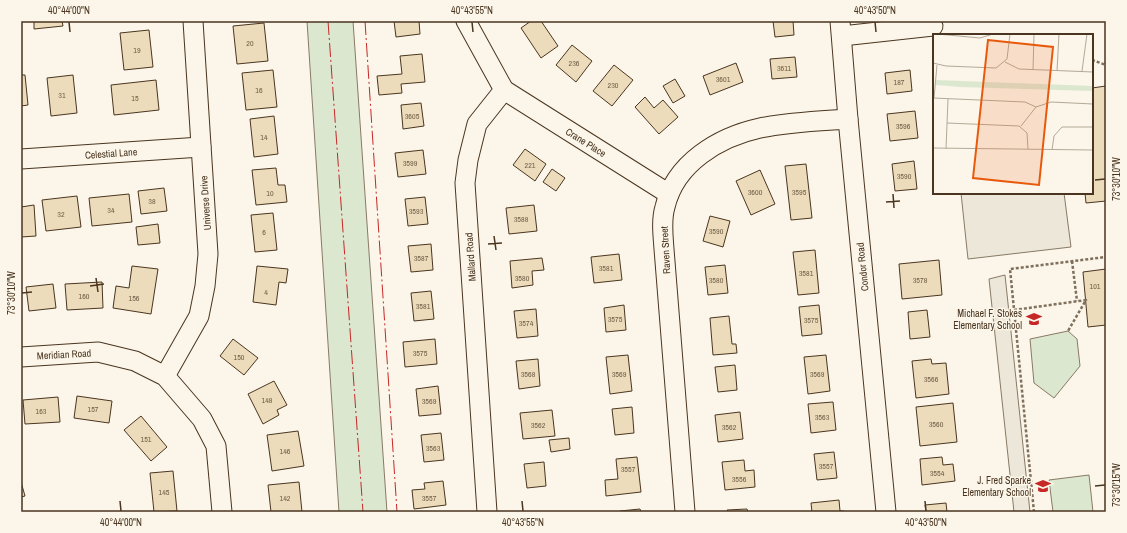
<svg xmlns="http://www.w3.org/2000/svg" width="1127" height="533" font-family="'Archivo Narrow',sans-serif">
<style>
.green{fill:#dce7d0;stroke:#887966}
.parking{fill:#ede7d9;stroke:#887966}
.building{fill:#ecdcbc;stroke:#4a3520}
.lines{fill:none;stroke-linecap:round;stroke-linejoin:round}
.minor-casing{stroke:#4a3520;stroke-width:21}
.path{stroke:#7f6f5c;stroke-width:2.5;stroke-dasharray:3 2;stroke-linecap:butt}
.minor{stroke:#fbf6e9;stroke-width:19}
.power{stroke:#c62828;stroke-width:1;stroke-dasharray:14 3 2 3;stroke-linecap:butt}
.ticks{fill:none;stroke:#4a3520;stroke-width:1.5}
.labels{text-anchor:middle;stroke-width:3;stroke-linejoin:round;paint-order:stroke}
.number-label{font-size:8px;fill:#725f47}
.street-label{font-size:10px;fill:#4a3520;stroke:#fbf6e9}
.poi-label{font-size:10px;fill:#4a3520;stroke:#fbf6e9;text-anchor:end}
.inset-road{fill:none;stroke:#b4a999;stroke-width:1}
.view{fill:#e8590c;fill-opacity:0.15;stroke:#e8590c;stroke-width:2}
.inset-edge{fill:none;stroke:#4a3520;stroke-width:2}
.neatline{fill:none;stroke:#4a3520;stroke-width:1.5}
.ticks-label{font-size:10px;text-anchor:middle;fill:#4a3520}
</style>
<rect width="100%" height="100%" fill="#fbf6e9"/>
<g class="green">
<path d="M 307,21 L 353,21 L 387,512 L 339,512 Z"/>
<path d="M 1068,331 L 1077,339 L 1080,366 L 1054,398 L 1034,383 L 1030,339 Z"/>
<path d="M 1089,475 L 1093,512 L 1053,512 L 1049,480 Z"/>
</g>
<g class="parking">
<path d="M 961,193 L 1064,193 L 1071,247 L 968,259 Z"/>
<path d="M 1005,275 L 1030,512 L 1014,512 L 989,279 Z"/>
</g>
<g class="building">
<path d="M 34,21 L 62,21 L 63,26 L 34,29 Z"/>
<path d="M 394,21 L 419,21 L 420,34 L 396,37 Z"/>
<path d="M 531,21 L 541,21 L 558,46 L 541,58 L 521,28 Z"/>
<path d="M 773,21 L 793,21 L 794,35 L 775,37 Z"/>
<path d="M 264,23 L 268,61 L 237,64 L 233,26 Z"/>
<path d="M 149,30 L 153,67 L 124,70 L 120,33 Z"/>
<path d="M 572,45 L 592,61 L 576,82 L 556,65 Z"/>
<path d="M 422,54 L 425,82 L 401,84 L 402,93 L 379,95 L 377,76 L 402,74 L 400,56 Z"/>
<path d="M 795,57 L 797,77 L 772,79 L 770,59 Z"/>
<path d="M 736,63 L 743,82 L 710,95 L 703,76 Z"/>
<path d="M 614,65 L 633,80 L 612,106 L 593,91 Z"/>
<path d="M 273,70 L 277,107 L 246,110 L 242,73 Z"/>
<path d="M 910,70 L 912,91 L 887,94 L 885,73 Z"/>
<path d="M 21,75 L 25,75 L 28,105 L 21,106 Z"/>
<path d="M 73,75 L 77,113 L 51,116 L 47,78 Z"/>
<path d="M 675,79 L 685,96 L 673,103 L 663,86 Z"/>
<path d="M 156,80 L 159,110 L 114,115 L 111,85 Z"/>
<path d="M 1106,86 L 1106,201 L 1086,203 L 1085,193 L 1092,193 L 1092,88 Z"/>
<path d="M 645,97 L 654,108 L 663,100 L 678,117 L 659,134 L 635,107 Z"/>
<path d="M 421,103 L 424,126 L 403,129 L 401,105 Z"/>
<path d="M 915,111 L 918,138 L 890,141 L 887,114 Z"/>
<path d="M 274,116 L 278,154 L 254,157 L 250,119 Z"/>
<path d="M 525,149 L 546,164 L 535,181 L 513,165 Z"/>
<path d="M 423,150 L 426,174 L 398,177 L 395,153 Z"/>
<path d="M 914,161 L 917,189 L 895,191 L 892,164 Z"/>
<path d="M 806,164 L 812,218 L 791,220 L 785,166 Z"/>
<path d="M 276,168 L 278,185 L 285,185 L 287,202 L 256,205 L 252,170 Z"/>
<path d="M 552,169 L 565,178 L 556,191 L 543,182 Z"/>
<path d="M 760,170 L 775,204 L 751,215 L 736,181 Z"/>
<path d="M 164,188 L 167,211 L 141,214 L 138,191 Z"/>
<path d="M 129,194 L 132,222 L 92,226 L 89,198 Z"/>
<path d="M 77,196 L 81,227 L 46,231 L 42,200 Z"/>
<path d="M 425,197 L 428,224 L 408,226 L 405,199 Z"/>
<path d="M 34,205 L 36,236 L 21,237 L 21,207 Z"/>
<path d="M 534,205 L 537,231 L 509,234 L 506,208 Z"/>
<path d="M 273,213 L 277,250 L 255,252 L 251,215 Z"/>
<path d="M 710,216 L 730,221 L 723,247 L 703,241 Z"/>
<path d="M 158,224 L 160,243 L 138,245 L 136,227 Z"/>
<path d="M 431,244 L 433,270 L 411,272 L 408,246 Z"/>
<path d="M 815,250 L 819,293 L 798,295 L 793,252 Z"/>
<path d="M 619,254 L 622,280 L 594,283 L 591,257 Z"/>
<path d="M 542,258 L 544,270 L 532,271 L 533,285 L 512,288 L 510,261 Z"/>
<path d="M 939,260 L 942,295 L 902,299 L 899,264 Z"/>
<path d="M 725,265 L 728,293 L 708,295 L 705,267 Z"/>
<path d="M 132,266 L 158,269 L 151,314 L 113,308 L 116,286 L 129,288 Z"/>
<path d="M 257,266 L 288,269 L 286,283 L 279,282 L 276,305 L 253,302 Z"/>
<path d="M 1106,269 L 1106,325 L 1088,327 L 1083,272 Z"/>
<path d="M 102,282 L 103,308 L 67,310 L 65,284 Z"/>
<path d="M 53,284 L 56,308 L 29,311 L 26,287 Z"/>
<path d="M 431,291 L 434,319 L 414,321 L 411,293 Z"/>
<path d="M 624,305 L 626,330 L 606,332 L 604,308 Z"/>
<path d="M 819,305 L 822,334 L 802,336 L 799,307 Z"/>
<path d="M 536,309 L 538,336 L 517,338 L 514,311 Z"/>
<path d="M 927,310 L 930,337 L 910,339 L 908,312 Z"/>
<path d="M 729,316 L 732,344 L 736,344 L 737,353 L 713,355 L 710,318 Z"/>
<path d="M 233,339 L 258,358 L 244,375 L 220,356 Z"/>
<path d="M 435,339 L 437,364 L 405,367 L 403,342 Z"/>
<path d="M 628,355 L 632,391 L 610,394 L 606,357 Z"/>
<path d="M 826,355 L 830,391 L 808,394 L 804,357 Z"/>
<path d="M 538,359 L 540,386 L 519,389 L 516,361 Z"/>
<path d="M 931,359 L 932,364 L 946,363 L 949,394 L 916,398 L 912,361 Z"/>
<path d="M 735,365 L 737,390 L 718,392 L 715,367 Z"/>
<path d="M 274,381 L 287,405 L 277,410 L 279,415 L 263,424 L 248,394 Z"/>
<path d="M 438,386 L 441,414 L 419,416 L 416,389 Z"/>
<path d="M 77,396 L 112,401 L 109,423 L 74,418 Z"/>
<path d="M 58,397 L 60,422 L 25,424 L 23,400 Z"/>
<path d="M 833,402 L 836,430 L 811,433 L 808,404 Z"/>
<path d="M 953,403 L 957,442 L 920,446 L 916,407 Z"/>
<path d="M 632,407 L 634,433 L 615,435 L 612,409 Z"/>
<path d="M 552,410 L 555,436 L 523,439 L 520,413 Z"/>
<path d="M 740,412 L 743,439 L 718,442 L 715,415 Z"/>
<path d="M 141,416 L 167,447 L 151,461 L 124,430 Z"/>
<path d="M 298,431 L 304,466 L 272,471 L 267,435 Z"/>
<path d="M 441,433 L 444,460 L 424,462 L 421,435 Z"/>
<path d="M 569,438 L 570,449 L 551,452 L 549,440 Z"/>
<path d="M 834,452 L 837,478 L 817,480 L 814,454 Z"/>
<path d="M 637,457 L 641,492 L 606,496 L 605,480 L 618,479 L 616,459 Z"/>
<path d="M 942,457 L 943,465 L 953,464 L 955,481 L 922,485 L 920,459 Z"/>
<path d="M 744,460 L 745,471 L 754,470 L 755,487 L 725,490 L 722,462 Z"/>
<path d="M 544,462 L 546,486 L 527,488 L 524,464 Z"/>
<path d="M 173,471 L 177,511 L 154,512 L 150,473 Z"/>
<path d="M 443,481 L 446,505 L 414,509 L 412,490 L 425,489 L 424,483 Z"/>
<path d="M 21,482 L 25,496 L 21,497 Z"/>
<path d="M 299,482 L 302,512 L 271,512 L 268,485 Z"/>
<path d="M 839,500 L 840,511 L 844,511 L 844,512 L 812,512 L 811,503 Z"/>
<path d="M 946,503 L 947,512 L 926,512 L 925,505 Z"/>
<path d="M 640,509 L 641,512 L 620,512 L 620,511 Z"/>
<path d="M 747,509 L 748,512 L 728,512 L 727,510 Z"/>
</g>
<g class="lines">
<defs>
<g id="minor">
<path d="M 466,21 L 504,90 L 477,124 L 468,160 L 465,183 L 487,512"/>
<path d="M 840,21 L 848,119 L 886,512"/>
<path d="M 842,36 L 933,26"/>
<path d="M 504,90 L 669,194"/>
<path d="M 21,159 L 201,147"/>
<path d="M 21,357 L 98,352 L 135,361 L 165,376 L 202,419 L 216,446 L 222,512"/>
<path d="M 165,376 L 199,316 L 205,286 L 208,254 L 193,21"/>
<path d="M 685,512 L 664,249 C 663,235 661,220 665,207 C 675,163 719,137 760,128 C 789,122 819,121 848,119"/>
</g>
</defs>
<use href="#minor" class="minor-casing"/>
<g class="path">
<path d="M 1092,60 L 1106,65"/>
<path d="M 1072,261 L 1077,301"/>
<path d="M 1014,310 L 1086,300 L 1068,331"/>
<path d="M 1034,512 L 1010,269 L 1106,257"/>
</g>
<use href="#minor" class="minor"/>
<g class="power">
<path d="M 328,21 L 363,512"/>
<path d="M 365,21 L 397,512"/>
</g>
</g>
<path class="ticks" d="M 69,22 L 70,32M 472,22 L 473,32M 875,22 L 876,32M 1095,180 L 1105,179M 893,194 L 894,208M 886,202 L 900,201M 494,236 L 496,250M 488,244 L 502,243M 96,278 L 98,292M 90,286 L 104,284M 22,293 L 32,292M 1095,486 L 1105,485M 120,501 L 121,511M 522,501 L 523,511M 925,501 L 926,511"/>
<defs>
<symbol id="school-bare" viewBox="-9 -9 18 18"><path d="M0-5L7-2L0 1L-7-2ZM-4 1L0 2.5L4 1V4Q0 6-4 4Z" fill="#c62828" stroke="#fbf6e9" stroke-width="2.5" paint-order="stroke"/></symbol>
</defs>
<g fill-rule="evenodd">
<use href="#school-bare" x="1023" y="308" width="22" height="22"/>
<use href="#school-bare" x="1032" y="475" width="22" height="22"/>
</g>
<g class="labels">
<g class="number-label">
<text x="250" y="46">20</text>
<text x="137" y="53">19</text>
<text x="574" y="66">236</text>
<text x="784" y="71">3611</text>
<text x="723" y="82">3601</text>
<text x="899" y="85">187</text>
<text x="613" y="88">230</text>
<text x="259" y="93">16</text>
<text x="62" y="98">31</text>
<text x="135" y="101">15</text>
<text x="412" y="119">3605</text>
<text x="903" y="129">3596</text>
<text x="264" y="140">14</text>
<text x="410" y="166">3599</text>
<text x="530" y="168">221</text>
<text x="904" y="179">3590</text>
<text x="755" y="195">3600</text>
<text x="799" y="195">3595</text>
<text x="270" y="196">10</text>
<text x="152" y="204">38</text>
<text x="111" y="213">34</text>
<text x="416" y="214">3593</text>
<text x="61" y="217">32</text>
<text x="521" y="222">3588</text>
<text x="716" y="234">3590</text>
<text x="264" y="235">6</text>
<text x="421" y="261">3587</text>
<text x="606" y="271">3581</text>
<text x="806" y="276">3581</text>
<text x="522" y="281">3580</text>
<text x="716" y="283">3580</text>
<text x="920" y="283">3578</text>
<text x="1095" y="289">101</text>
<text x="266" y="295">4</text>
<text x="84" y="299">160</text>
<text x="134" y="301">156</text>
<text x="423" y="309">3581</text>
<text x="615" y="322">3575</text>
<text x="811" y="323">3575</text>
<text x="526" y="326">3574</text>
<text x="420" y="356">3575</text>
<text x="239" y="360">150</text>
<text x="528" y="377">3568</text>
<text x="619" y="377">3569</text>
<text x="817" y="377">3569</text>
<text x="931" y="382">3566</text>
<text x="267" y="403">148</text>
<text x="429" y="404">3569</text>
<text x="93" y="412">157</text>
<text x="41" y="414">163</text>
<text x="822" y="420">3563</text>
<text x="936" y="427">3560</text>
<text x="538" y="428">3562</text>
<text x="729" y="430">3562</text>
<text x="146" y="442">151</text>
<text x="433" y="451">3563</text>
<text x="285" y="454">146</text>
<text x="826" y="469">3557</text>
<text x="628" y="472">3557</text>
<text x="937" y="476">3554</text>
<text x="739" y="482">3556</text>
<text x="164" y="495">145</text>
<text x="285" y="501">142</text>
<text x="429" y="501">3557</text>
</g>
<g class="street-label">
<text transform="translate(586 142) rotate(32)" y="4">Crane Place</text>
<text transform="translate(111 153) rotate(-4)" y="4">Celestial Lane</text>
<text transform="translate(205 203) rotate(-94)" y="4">Universe Drive</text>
<text transform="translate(665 250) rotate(-93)" y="4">Raven Street</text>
<text transform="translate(470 257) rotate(-94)" y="4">Mallard Road</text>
<text transform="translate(862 267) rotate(-96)" y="4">Condor Road</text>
<text transform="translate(64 354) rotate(-3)" y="4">Meridian Road</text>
</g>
<g class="poi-label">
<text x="1022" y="317">Michael F. Stokes<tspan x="1022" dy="12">Elementary School</tspan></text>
<text x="1031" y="484">J. Fred Sparke<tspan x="1031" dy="12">Elementary School</tspan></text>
</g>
</g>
<g transform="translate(933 34)">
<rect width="160" height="160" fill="#fbf6e9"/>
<path d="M 3,46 L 160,52 L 160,57 L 27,53 L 3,51 Z" fill="#dce7d0"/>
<path class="inset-road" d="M 4,0 L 47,4 L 60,0 L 77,0M 72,28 L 86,35 L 160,38M 0,29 L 13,32 L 63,34 L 74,25 L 77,0M 100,36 L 101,0M 124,37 L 126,0M 149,37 L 154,0M 0,64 L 92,68 L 103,73 L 118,68 L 160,70M 1,64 L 4,31M 14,89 L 86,92 L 94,99 L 95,115M 88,92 L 103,73M 0,114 L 160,116M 13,115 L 15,65M 119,116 L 121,102 L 129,93 L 160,93"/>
<path class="view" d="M 55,6 L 120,13 L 106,151 L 40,144 Z"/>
<rect width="160" height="160" class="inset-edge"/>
</g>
<rect width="1127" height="533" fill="none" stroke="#fbf6e9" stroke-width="44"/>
<rect x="22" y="22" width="1083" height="489" class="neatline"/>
<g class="ticks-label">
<text x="69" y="14">40°44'00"N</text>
<text x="472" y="14">40°43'55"N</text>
<text x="875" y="14">40°43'50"N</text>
<text transform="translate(1116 179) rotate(-90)" y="4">73°30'10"W</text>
<text transform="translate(11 293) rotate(-90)" y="4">73°30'10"W</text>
<text transform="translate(1116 485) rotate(-90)" y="4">73°30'15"W</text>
<text x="121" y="526">40°44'00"N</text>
<text x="523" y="526">40°43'55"N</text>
<text x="926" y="526">40°43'50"N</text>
</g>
</svg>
